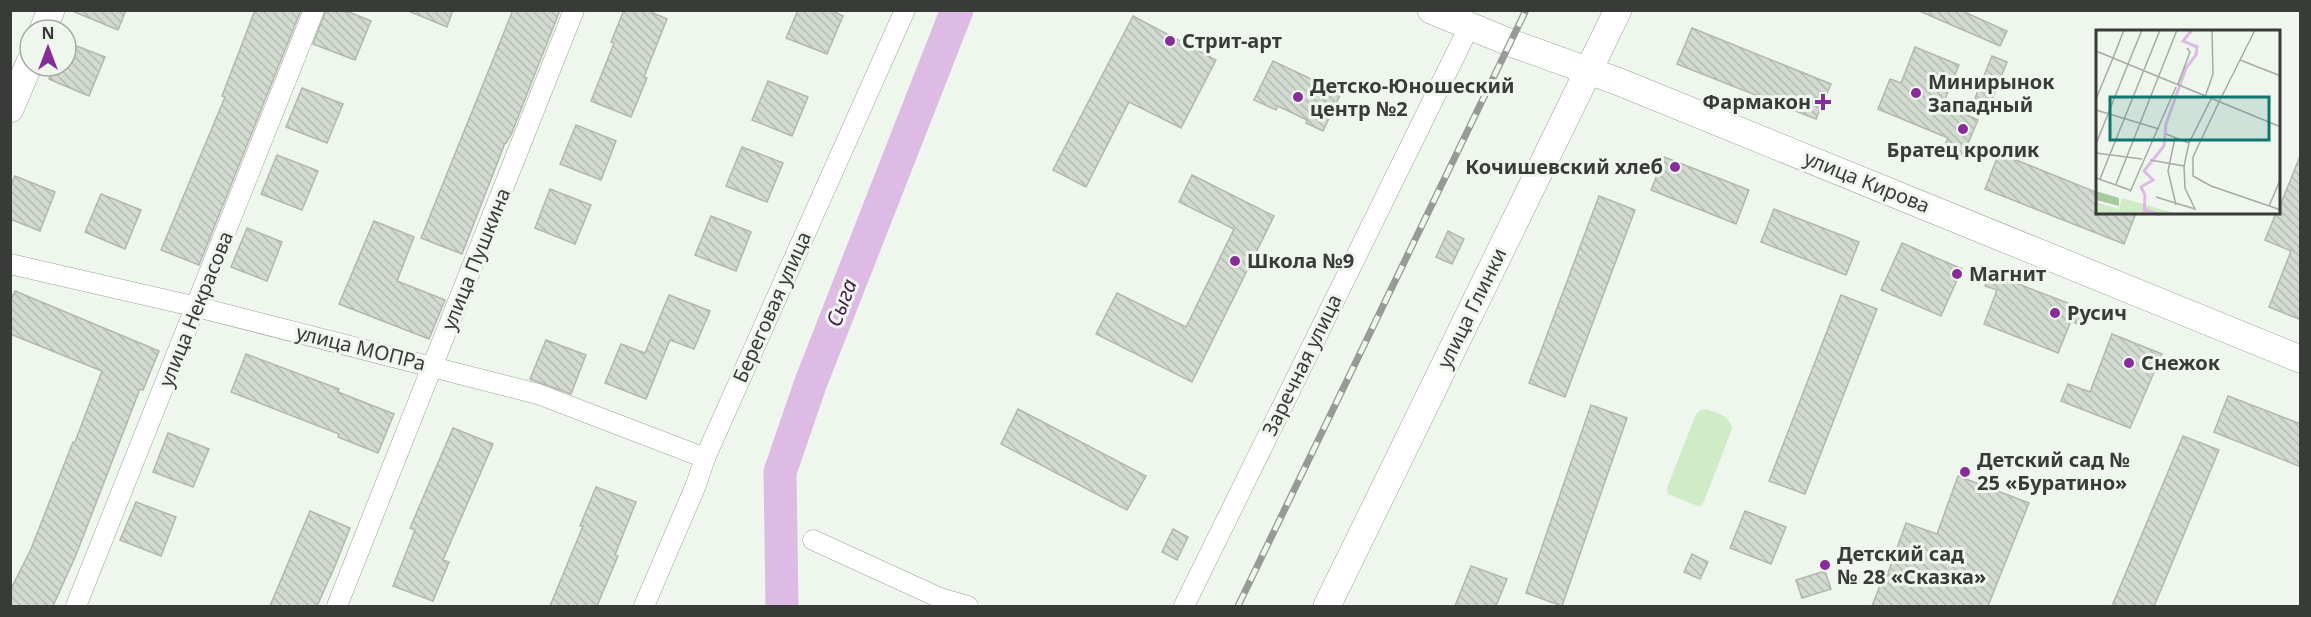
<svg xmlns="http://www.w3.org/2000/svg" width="2311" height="617" font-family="'Noto Sans',sans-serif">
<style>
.garden{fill:#d0ecc7}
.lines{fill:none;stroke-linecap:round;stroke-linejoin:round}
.river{stroke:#ddbbe5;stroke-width:33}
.building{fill:url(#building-back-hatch);stroke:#b2b8b0;stroke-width:1.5}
.street-casing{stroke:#9ba299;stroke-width:21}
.secondary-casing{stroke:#9ba299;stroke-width:28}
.street{stroke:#fff;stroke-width:20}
.secondary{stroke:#fff;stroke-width:27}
.rail-casing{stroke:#969b95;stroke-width:7}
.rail{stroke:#eff6ed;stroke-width:4.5;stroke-dasharray:14;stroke-linecap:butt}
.poi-dot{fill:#862d9a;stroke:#eff6ed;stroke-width:2}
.labels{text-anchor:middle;stroke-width:6;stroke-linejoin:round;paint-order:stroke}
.poi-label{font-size:20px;font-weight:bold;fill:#393b38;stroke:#eff6ed;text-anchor:start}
.street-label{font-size:20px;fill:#393b38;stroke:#eff6ed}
.water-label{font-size:21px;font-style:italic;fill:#441c4e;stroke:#eff6ed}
.inset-river{fill:none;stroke:#ddbbe5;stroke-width:3}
.inset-road{fill:none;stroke:#a6aba5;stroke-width:1.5}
.view{fill:#0f766e;fill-opacity:0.15;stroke:#0f766e;stroke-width:3}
.inset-edge{fill:none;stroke:#393b38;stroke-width:3}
</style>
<defs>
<pattern id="building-back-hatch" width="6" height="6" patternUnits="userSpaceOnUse" patternTransform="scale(1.5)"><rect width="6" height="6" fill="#d3dad1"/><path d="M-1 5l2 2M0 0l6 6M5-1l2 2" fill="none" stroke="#b6bcb4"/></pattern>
</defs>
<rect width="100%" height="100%" fill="#eff6ed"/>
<path class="garden" d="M 1707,409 C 1718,414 1730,415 1732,429 L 1704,501 L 1702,505 L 1698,506 L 1668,494 L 1667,488 L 1696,414 L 1701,410 Z"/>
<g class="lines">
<path class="river" d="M 782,606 L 780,472 L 811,382 L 957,10"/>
</g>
<g class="building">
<path d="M 70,10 L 126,10 L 118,30 Z"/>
<path d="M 255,10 L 301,10 L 199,265 L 161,250 L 225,97 L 222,96 Z"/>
<path d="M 326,10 L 344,10 L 371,21 L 355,60 L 313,44 Z"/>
<path d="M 406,10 L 453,10 L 447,27 Z"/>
<path d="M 513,10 L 560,10 L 511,135 L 506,143 L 505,143 L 462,254 L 421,238 Z"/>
<path d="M 624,10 L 646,10 L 667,19 L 644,77 L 647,78 L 631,117 L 591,101 L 614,43 L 611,42 Z"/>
<path d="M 798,10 L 830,10 L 843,16 L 827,54 L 786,38 Z"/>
<path d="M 1917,10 L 1960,10 L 2007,31 L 2000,46 Z"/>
<path d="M 1133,16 L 1216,60 L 1181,128 L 1129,102 L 1086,187 L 1053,170 Z"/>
<path d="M 1692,28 L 1831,84 L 1816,119 L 1677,64 Z"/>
<path d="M 66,42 L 105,57 L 89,96 L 49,79 L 54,66 L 66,66 Z"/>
<path d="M 1915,47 L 1959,65 L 1943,104 L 1978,120 L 1963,155 L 1944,147 L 1948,138 L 1878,109 L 1890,79 L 1901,83 Z"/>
<path d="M 1992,56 L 2007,62 L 1990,105 L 1975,98 Z"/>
<path d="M 1273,61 L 1341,93 L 1323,131 L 1306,123 L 1307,120 L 1278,106 L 1276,110 L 1254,100 Z"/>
<path d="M 768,81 L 808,97 L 792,136 L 752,120 Z"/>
<path d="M 302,88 L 343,104 L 327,143 L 286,127 Z"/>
<path d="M 576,125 L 616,141 L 601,180 L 560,164 Z"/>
<path d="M 742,147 L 783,163 L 767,202 L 726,186 Z"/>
<path d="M 1999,153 L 2098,193 L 2098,213 L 2136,213 L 2124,244 L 1985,189 Z"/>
<path d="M 277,155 L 318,171 L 302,210 L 261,194 Z"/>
<path d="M 2300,156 L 2301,156 L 2301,320 L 2269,307 L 2291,251 L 2265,240 L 2276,213 L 2280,213 L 2280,206 Z"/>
<path d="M 1664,157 L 1749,190 L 1736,224 L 1651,190 Z"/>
<path d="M 1192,175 L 1274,216 L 1192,382 L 1096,334 L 1117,293 L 1186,327 L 1234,229 L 1179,202 Z"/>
<path d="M 15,176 L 55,192 L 40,231 L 10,219 L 10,187 Z"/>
<path d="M 550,189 L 591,205 L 575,244 L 535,228 Z"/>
<path d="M 101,194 L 141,210 L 125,249 L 85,232 Z"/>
<path d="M 1599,196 L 1635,210 L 1565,397 L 1529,383 Z"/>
<path d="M 1774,209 L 1859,242 L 1846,275 L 1761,242 Z"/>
<path d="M 711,216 L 751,232 L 736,271 L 695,255 Z"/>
<path d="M 374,221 L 414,237 L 397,281 L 445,300 L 429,339 L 339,304 Z"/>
<path d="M 247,228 L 282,242 L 267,281 L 231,267 Z"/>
<path d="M 1448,231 L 1464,239 L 1452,264 L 1436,257 Z"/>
<path d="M 1902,243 L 1962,269 L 1941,316 L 1881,290 Z"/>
<path d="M 1990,273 L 2086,310 L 2080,325 L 2071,321 L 2058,353 L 1984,324 L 1997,290 L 1985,286 Z"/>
<path d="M 15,291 L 159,351 L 143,390 L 140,389 L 76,555 L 53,606 L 10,606 L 10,591 L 31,549 L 73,442 L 75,442 L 102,371 L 10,334 L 10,302 Z"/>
<path d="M 669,295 L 710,311 L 694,349 L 670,340 L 646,399 L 605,383 L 621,344 L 645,353 Z"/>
<path d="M 1841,295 L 1877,309 L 1805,494 L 1769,481 Z"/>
<path d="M 2112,334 L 2162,354 L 2130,428 L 2061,401 L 2068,384 L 2090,392 Z"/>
<path d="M 546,340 L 586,355 L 571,394 L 530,379 Z"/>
<path d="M 246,354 L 339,389 L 338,392 L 394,414 L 378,453 L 338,437 L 339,434 L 231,392 Z"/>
<path d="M 2228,396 L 2301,424 L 2301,467 L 2214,432 Z"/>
<path d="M 1591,405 L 1627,418 L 1562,606 L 1526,593 Z"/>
<path d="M 1018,409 L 1146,476 L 1127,510 L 1001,444 Z"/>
<path d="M 453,428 L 493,444 L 443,560 L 449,562 L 433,601 L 393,586 L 415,530 L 410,528 Z"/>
<path d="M 168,433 L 209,449 L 193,487 L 153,472 Z"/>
<path d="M 2183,436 L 2219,450 L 2160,592 L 2154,606 L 2112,606 Z"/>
<path d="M 1958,476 L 2029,503 L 1988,606 L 1872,606 L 1881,583 L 1884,584 L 1906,523 L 1937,534 Z"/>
<path d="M 596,487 L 636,502 L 615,555 L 618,556 L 597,606 L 550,606 L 583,526 L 580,526 Z"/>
<path d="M 136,502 L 176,517 L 161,556 L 120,540 Z"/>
<path d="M 310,511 L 350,528 L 335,566 L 317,606 L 270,606 Z"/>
<path d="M 1745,511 L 1786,527 L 1771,564 L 1730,548 Z"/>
<path d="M 1173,529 L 1188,537 L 1177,560 L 1162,552 Z"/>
<path d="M 1692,554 L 1708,562 L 1700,579 L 1684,572 Z"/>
<path d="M 1471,566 L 1507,579 L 1496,606 L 1455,606 Z"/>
<path d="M 1825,571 L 1831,589 L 1802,598 L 1796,580 Z"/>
</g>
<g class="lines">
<defs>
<g id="street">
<path d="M 10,264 L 197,307 L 538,394 L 705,458"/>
<path d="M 813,540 L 940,598 L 968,606"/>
<path d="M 76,606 L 314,10"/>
<path d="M 337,606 L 574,10"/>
<path d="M 644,606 L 696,485 L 705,458 L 905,10"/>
<path d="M 1184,606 L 1469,27"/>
</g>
<g id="secondary">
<path d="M 1431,10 L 1511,43 L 1617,81 L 2300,359"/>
<path d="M 43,30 L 51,10"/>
<path d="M 10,109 L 30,62"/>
<path d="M 1327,606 L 1618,10"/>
</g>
</defs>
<use href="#street" class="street-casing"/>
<use href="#secondary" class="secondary-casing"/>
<use href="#street" class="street"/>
<use href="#secondary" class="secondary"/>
<defs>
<path id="rail" d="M 1238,606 L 1526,10"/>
</defs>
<use href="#rail" class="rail-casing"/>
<use href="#rail" class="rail"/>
</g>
<g class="poi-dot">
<circle cx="1170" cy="41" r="6"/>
<circle cx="1916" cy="93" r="6"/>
<circle cx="1298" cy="97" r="6"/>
<path d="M1820 93h6v6h6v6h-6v6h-6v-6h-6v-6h6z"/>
<circle cx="1963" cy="129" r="6"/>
<circle cx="1675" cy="167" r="6"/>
<circle cx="1235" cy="261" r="6"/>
<circle cx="1957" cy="274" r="6"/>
<circle cx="2055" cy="313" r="6"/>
<circle cx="2129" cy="363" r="6"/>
<circle cx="1965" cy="472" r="6"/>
<circle cx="1825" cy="565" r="6"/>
</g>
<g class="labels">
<g class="poi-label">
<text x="1182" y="48">Стрит-арт</text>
<text x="1928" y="89">Минирынок<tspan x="1928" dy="23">Западный</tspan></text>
<text x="1310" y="93">Детско-Юношеский<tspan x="1310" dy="23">центр №2</tspan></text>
<text x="1811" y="109" text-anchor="end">Фармакон</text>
<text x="1963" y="157" text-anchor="middle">Братец кролик</text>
<text x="1663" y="174" text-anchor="end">Кочишевский хлеб</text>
<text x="1247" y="268">Школа №9</text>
<text x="1969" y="281">Магнит</text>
<text x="2067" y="320">Русич</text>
<text x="2141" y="370">Снежок</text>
<text x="1977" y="467">Детский сад №<tspan x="1977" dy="23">25 «Буратино»</tspan></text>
<text x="1837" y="561">Детский сад<tspan x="1837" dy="23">№ 28 «Сказка»</tspan></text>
</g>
<g class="street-label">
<text transform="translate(1867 182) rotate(22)" y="7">улица Кирова</text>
<text transform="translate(476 259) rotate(-68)" y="7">улица Пушкина</text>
<text transform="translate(772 307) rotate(-66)" y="7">Береговая улица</text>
<text transform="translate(1472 308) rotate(-64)" y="7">улица Глинки</text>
<text transform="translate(196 309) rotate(-68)" y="7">улица Некрасова</text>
<text transform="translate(361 348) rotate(14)" y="7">улица МОПРа</text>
<text transform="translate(1302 365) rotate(-64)" y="7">Заречная улица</text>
</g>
<g class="water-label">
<text transform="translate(842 303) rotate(-69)" y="7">Сыга</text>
</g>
</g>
<g transform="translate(2096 30)">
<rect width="184" height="184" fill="#eff6ed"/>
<path d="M 26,168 L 81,184 L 0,184 L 0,172 L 23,179 Z" fill="#d0ecc7"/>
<path d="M 0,161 L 23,168 L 23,176 L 0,170 Z" fill="#a9c99f"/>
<path class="inset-river" d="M 48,175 L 50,180 L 64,185M 48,185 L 49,165 L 45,157 L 57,150 L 48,141 L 68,116 L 70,94 L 90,38 L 100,25 L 101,17 L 87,11 L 96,0"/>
<path class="inset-road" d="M 0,21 L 17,28 L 28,0M 144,30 L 185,46M 32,34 L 46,0M 82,54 L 94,22 L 91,18M 109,67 L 117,44 L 116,0M 0,69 L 17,28 L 185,97M 123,72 L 159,0M 123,72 L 97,127 L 97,146 L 115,156 L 185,180M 0,80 L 63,99M 70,104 L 93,113M 79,108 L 72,141 L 80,175M 0,114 L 32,34M 0,123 L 46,129M 54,130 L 88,136M 0,148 L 34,160M 4,149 L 64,0M 20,154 L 81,0M 34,162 L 80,57M 60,167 L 99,179 L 89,158 L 88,136 L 93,113 L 115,69M 173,176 L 185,148"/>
<path class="view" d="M 14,67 L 173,67 L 173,110 L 14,110 Z"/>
<rect width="184" height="184" class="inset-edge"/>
</g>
<rect width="2311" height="617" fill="none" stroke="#393b38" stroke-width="24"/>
<g transform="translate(48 48)"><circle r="28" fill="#eff6ed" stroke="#a6aba5" stroke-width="1.5"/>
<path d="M0-4.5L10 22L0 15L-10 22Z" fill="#862d9a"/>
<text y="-9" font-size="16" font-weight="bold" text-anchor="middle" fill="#393b38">N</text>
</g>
</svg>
